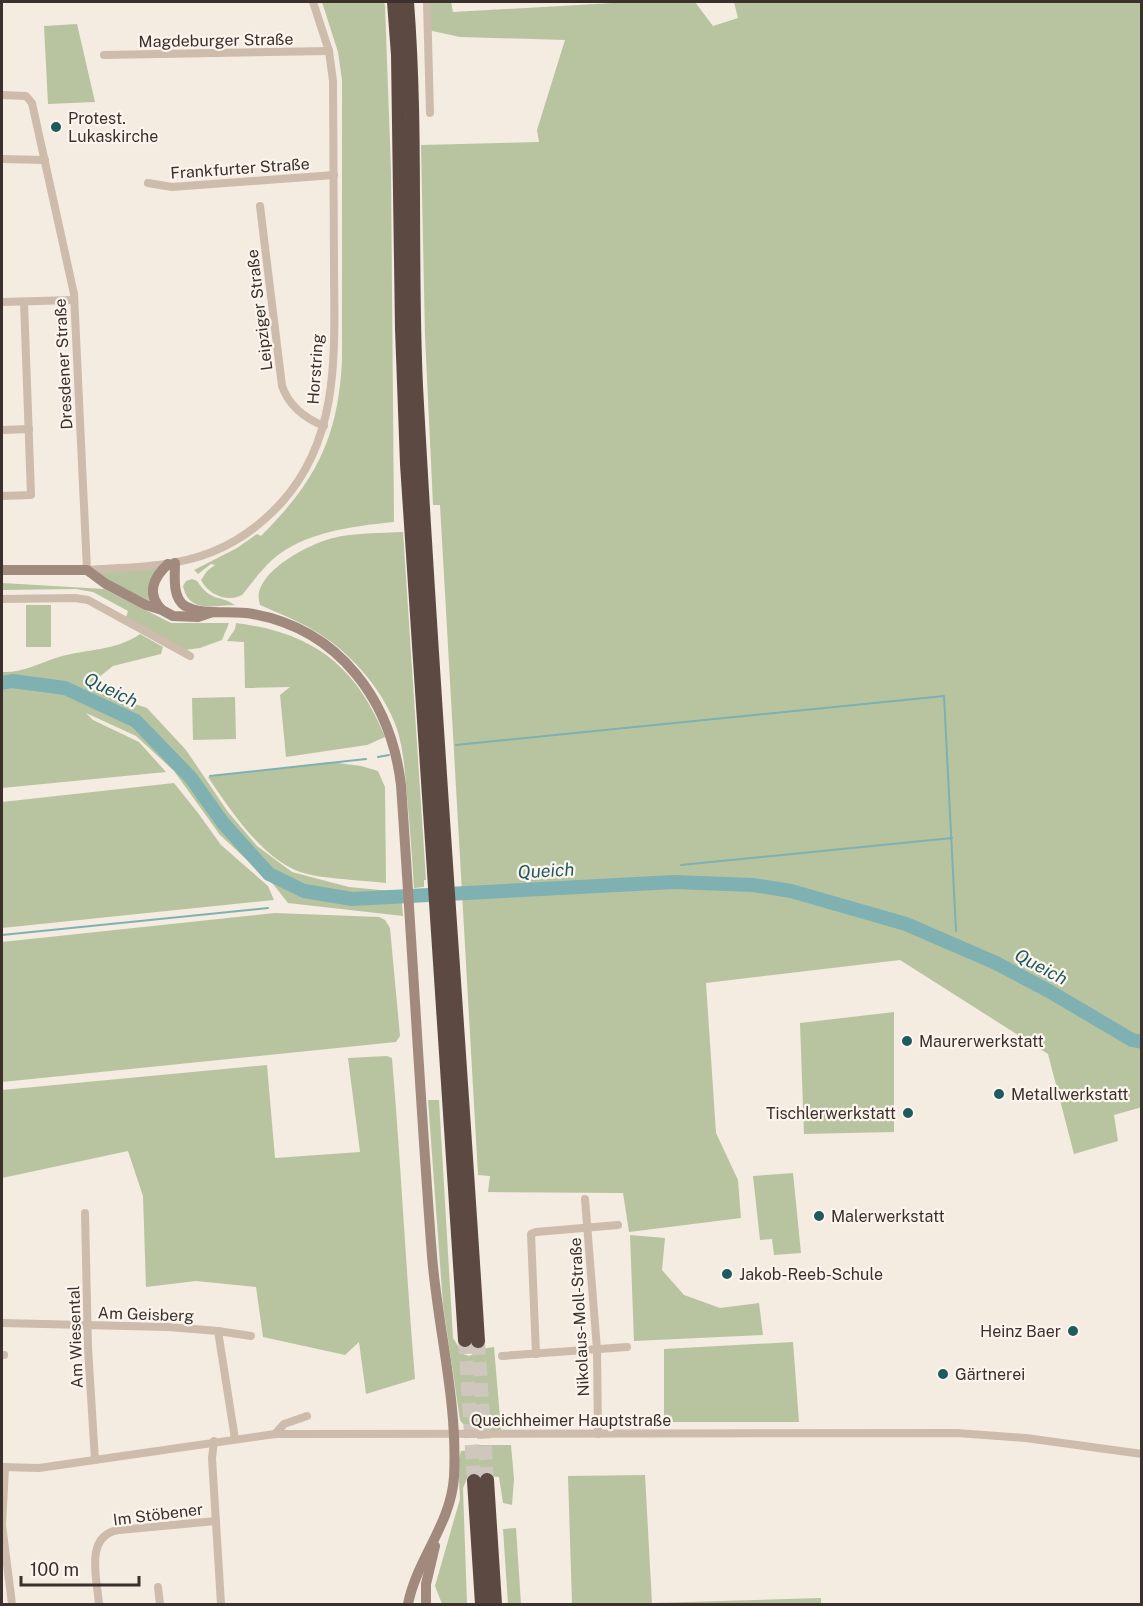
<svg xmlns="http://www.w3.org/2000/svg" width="1143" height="1606" font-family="'Public Sans',sans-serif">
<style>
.green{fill:#b8c4a0}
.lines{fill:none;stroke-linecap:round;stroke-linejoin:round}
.stream{stroke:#7fb0b2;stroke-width:2}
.river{stroke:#7fb0b2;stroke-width:14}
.highway-tunnel{stroke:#cfc6bd;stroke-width:14;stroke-dasharray:14 7;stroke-linecap:butt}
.street{stroke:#cdbbac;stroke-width:8}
.secondary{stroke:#a18a7d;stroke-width:10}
.highway{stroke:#5c4a42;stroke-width:14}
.poi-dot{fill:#1f5a5e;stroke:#fbf5ee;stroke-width:2}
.labels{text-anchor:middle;stroke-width:4.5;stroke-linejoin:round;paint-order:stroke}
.street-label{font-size:16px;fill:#3b302b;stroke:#fbf5ee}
.poi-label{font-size:16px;fill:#3b302b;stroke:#fbf5ee;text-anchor:start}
.water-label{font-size:18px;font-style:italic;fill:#1f5a5e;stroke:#fbf5ee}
</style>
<rect width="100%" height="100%" fill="#f4ebe1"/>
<g class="green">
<path d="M 322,2 L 384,2 L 385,6 L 391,171 L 394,522 C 354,526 303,532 272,560 C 261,570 251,584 242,595 C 227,603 208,594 201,580 L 207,571 L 215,565 L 211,564 L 198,574 L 194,570 L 237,548 L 257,534 L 261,536 C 316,481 338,438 342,361 L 342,80 L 338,52 Z"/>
<path d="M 427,2 L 451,2 L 453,12 L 631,2 L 695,2 L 713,26 L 738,18 L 734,2 L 1141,2 L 1142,1107 L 1114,1115 L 1118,1141 L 1074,1154 L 1048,1054 L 900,960 L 706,983 L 716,1133 L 738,1180 L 741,1218 L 629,1232 L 623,1193 L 488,1192 L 490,1176 L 478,1175 L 440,505 L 433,505 L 425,336 L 421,145 L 539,142 L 537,130 L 565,40 L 460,37 L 428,30 Z"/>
<path d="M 77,24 L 95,102 L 48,104 L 44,26 Z"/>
<path d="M 403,532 L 426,880 L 424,880 L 424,887 L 414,888 C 412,857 410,827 407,797 C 405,774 404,751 397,729 C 385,693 353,655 321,635 C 302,622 280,614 260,605 C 249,574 309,544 333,538 C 352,533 383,533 403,532 Z"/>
<path d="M 162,565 L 158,574 L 158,605 L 87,570 Z"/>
<path d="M 192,579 L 197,581 C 212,603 218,594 235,605 C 213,605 189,614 183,586 L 186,581 Z"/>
<path d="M 2,583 L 104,589 L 171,623 L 229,623 L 222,640 L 200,648 L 185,650 L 126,617 L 128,611 L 93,592 L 76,589 L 2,590 Z"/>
<rect x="26" y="605" width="25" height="42"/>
<path d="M 236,623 C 314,633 356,666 385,737 L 367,745 L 286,757 L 280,695 L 290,687 L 245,688 L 244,642 L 227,641 L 235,629 Z"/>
<path d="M 140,634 L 163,647 L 161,654 L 113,666 L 89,685 L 101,693 L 147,708 L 186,750 L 228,812 L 257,846 L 292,872 L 349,887 L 401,892 L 403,916 L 288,903 L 273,884 L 220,835 L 174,771 L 136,736 L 86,713 L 93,720 L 139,742 L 166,772 L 2,788 L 2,672 C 23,673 39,663 59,657 C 86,649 116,651 140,634 Z"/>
<path d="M 235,697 L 236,739 L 193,740 L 192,698 Z"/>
<path d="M 330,762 L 361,766 L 378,771 L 385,787 L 386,883 C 363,880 314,879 295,870 C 260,855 228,807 208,777 Z"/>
<path d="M 174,783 L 198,813 L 221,845 L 268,886 L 274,900 L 2,928 L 2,802 Z"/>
<path d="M 275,913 L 379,917 L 385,920 L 390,928 L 400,1036 L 396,1042 L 2,1082 L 2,942 Z"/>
<path d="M 894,1012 L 894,1132 L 804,1134 L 800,1023 Z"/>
<path d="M 387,1056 L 392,1058 C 401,1165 406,1272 415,1379 L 366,1394 L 359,1342 L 345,1355 L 263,1337 L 256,1287 L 196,1281 L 146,1287 L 143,1196 L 128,1151 L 2,1178 L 2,1090 L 267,1065 L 275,1158 L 360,1152 L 348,1058 Z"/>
<path d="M 428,1100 L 439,1100 L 453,1338 L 463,1354 L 469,1356 L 487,1348 L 494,1347 L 501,1430 C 485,1430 469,1434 460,1420 L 443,1305 Z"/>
<path d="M 793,1173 L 801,1253 L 774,1255 L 772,1239 L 760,1240 L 753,1176 Z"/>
<path d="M 630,1235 L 665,1238 L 662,1270 L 684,1295 L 720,1308 L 759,1303 L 763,1335 L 634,1341 Z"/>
<path d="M 793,1342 L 799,1422 L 664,1422 L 664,1349 Z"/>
<path d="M 476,1445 L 511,1445 L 514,1479 L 512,1505 L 503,1503 L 499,1477 L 472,1475 L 467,1479 L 463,1488 L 467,1604 L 442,1604 L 435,1586 L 460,1499 L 458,1463 L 461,1451 L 469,1450 Z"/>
<path d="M 645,1475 L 652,1603 L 821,1598 L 821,1604 L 572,1604 L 568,1476 Z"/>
<path d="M 516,1528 L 521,1604 L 508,1604 L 503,1529 Z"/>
</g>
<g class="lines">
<g class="stream">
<path d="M 456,745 L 944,696 L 956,931"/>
<path d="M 378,757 L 389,755"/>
<path d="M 210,776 L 366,759"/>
<path d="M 681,865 L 952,838"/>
<path d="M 2,935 L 268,908"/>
<path d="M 957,944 L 957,946"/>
</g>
<path class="river" d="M 2,683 L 12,681 L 65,688 L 136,721 L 191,778 L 223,823 L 269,874 L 304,891 L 352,899 L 674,882 L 753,885 L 791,891 L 906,924 L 996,963 L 1049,991 L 1132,1040 L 1142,1042"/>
<g class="highway-tunnel">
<path d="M 465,1340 L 474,1481"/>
<path d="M 478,1341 L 487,1480"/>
</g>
<g class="street">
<path d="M 427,2 L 430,113"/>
<path d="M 104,55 L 329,51"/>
<path d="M 2,95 L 26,96 L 32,103 L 74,294 L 87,570 C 129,567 172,568 212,552 C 239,541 263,523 282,502 C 342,435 334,347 334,264 C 334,203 333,142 333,81 L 329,51 L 313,2"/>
<path d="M 2,159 L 45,160"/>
<path d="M 148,183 L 172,187 L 334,175"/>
<path d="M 260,206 L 282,386 C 289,406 304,418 324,426"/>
<path d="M 2,302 L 74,300"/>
<path d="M 2,430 L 29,429"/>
<path d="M 2,496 L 31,495 L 24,302"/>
<path d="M 2,599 L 75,598 L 88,600 L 190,656"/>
<path d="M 585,1199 L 597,1349 L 598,1434"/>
<path d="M 85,1213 L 88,1348 L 95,1460"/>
<path d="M 2,1323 L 168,1327 L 218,1331 L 235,1439"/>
<path d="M 218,1331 L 251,1336"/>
<path d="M 536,1354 L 531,1234 L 536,1232 L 618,1225"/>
<path d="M 2,1355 L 4,1355"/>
<path d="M 502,1356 L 627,1347"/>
<path d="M 275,1434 L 284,1424 L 307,1416"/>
<path d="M 214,1441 L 212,1458 L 221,1604"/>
<path d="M 2,1467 L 39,1468 L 275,1434 L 957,1433 L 1026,1438 L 1142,1454"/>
<path d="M 5,1467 L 2,1525 L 12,1604"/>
<path d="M 158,1587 L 160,1604"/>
<path d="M 99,1604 C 97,1579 84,1535 119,1530 L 216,1521"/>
</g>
<g class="secondary">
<path d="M 175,563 C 175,576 172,598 185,606 C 202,616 233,610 253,614 C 340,630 391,701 401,785 C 412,942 420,1099 432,1256 C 438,1330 458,1402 454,1477 C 451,1524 417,1559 408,1604"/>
<path d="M 2,570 L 87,570 L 106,584 L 146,605 L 162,610 L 173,616 L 198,617 L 210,613"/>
<path d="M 162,610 C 146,594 153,578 168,564"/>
<path d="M 426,1604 L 426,1584 L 435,1546"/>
</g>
<g class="highway">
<path d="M 394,2 L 398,55 L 402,329 L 407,464 L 465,1340"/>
<path d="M 407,2 C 417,129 410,258 416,386 C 433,704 458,1022 478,1341"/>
<path d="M 487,1480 L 495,1604"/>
<path d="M 474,1481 L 482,1604"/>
</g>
</g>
<g class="poi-dot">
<circle cx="56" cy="127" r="6"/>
<circle cx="907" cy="1041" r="6"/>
<circle cx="999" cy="1094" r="6"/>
<circle cx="908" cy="1113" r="6"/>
<circle cx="819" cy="1216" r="6"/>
<circle cx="727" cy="1274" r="6"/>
<circle cx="1073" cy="1331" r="6"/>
<circle cx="943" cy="1374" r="6"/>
</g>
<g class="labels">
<g class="street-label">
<text transform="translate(216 40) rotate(-1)" y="6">Magdeburger Straße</text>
<text transform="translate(240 168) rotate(-4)" y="6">Frankfurter Straße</text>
<text transform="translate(259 310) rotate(-97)" y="6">Leipziger Straße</text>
<text transform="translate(63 364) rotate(-93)" y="6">Dresdener Straße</text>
<text transform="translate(315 369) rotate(-86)" y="6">Horstring</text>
<text transform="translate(146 1314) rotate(2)" y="6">Am Geisberg</text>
<text transform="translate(579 1317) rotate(-93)" y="6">Nikolaus-Moll-Straße</text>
<text transform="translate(75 1337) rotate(-92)" y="6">Am Wiesental</text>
<text x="571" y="1426">Queichheimer Hauptstraße</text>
<text transform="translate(158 1514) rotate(-7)" y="6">Im Stöbener</text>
</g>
<g class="poi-label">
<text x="68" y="124">Protest.<tspan x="68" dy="18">Lukaskirche</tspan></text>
<text x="919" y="1047">Maurerwerkstatt</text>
<text x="1011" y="1100">Metallwerkstatt</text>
<text x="896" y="1119" text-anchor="end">Tischlerwerkstatt</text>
<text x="831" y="1222">Malerwerkstatt</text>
<text x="739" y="1280">Jakob-Reeb-Schule</text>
<text x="1061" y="1337" text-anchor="end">Heinz Baer</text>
<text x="955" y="1380">Gärtnerei</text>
</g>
<g class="water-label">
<text transform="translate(111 690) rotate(26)" y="6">Queich</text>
<text transform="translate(546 871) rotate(-3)" y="6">Queich</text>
<text transform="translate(1041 967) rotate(28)" y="6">Queich</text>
</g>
</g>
<rect width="1143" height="1606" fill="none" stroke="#3b302b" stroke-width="6"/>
<path d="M21 1576v9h118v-9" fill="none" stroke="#3b302b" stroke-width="3"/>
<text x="30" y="1576" font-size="18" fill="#3b302b" stroke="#fbf5ee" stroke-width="4.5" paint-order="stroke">100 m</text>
</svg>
